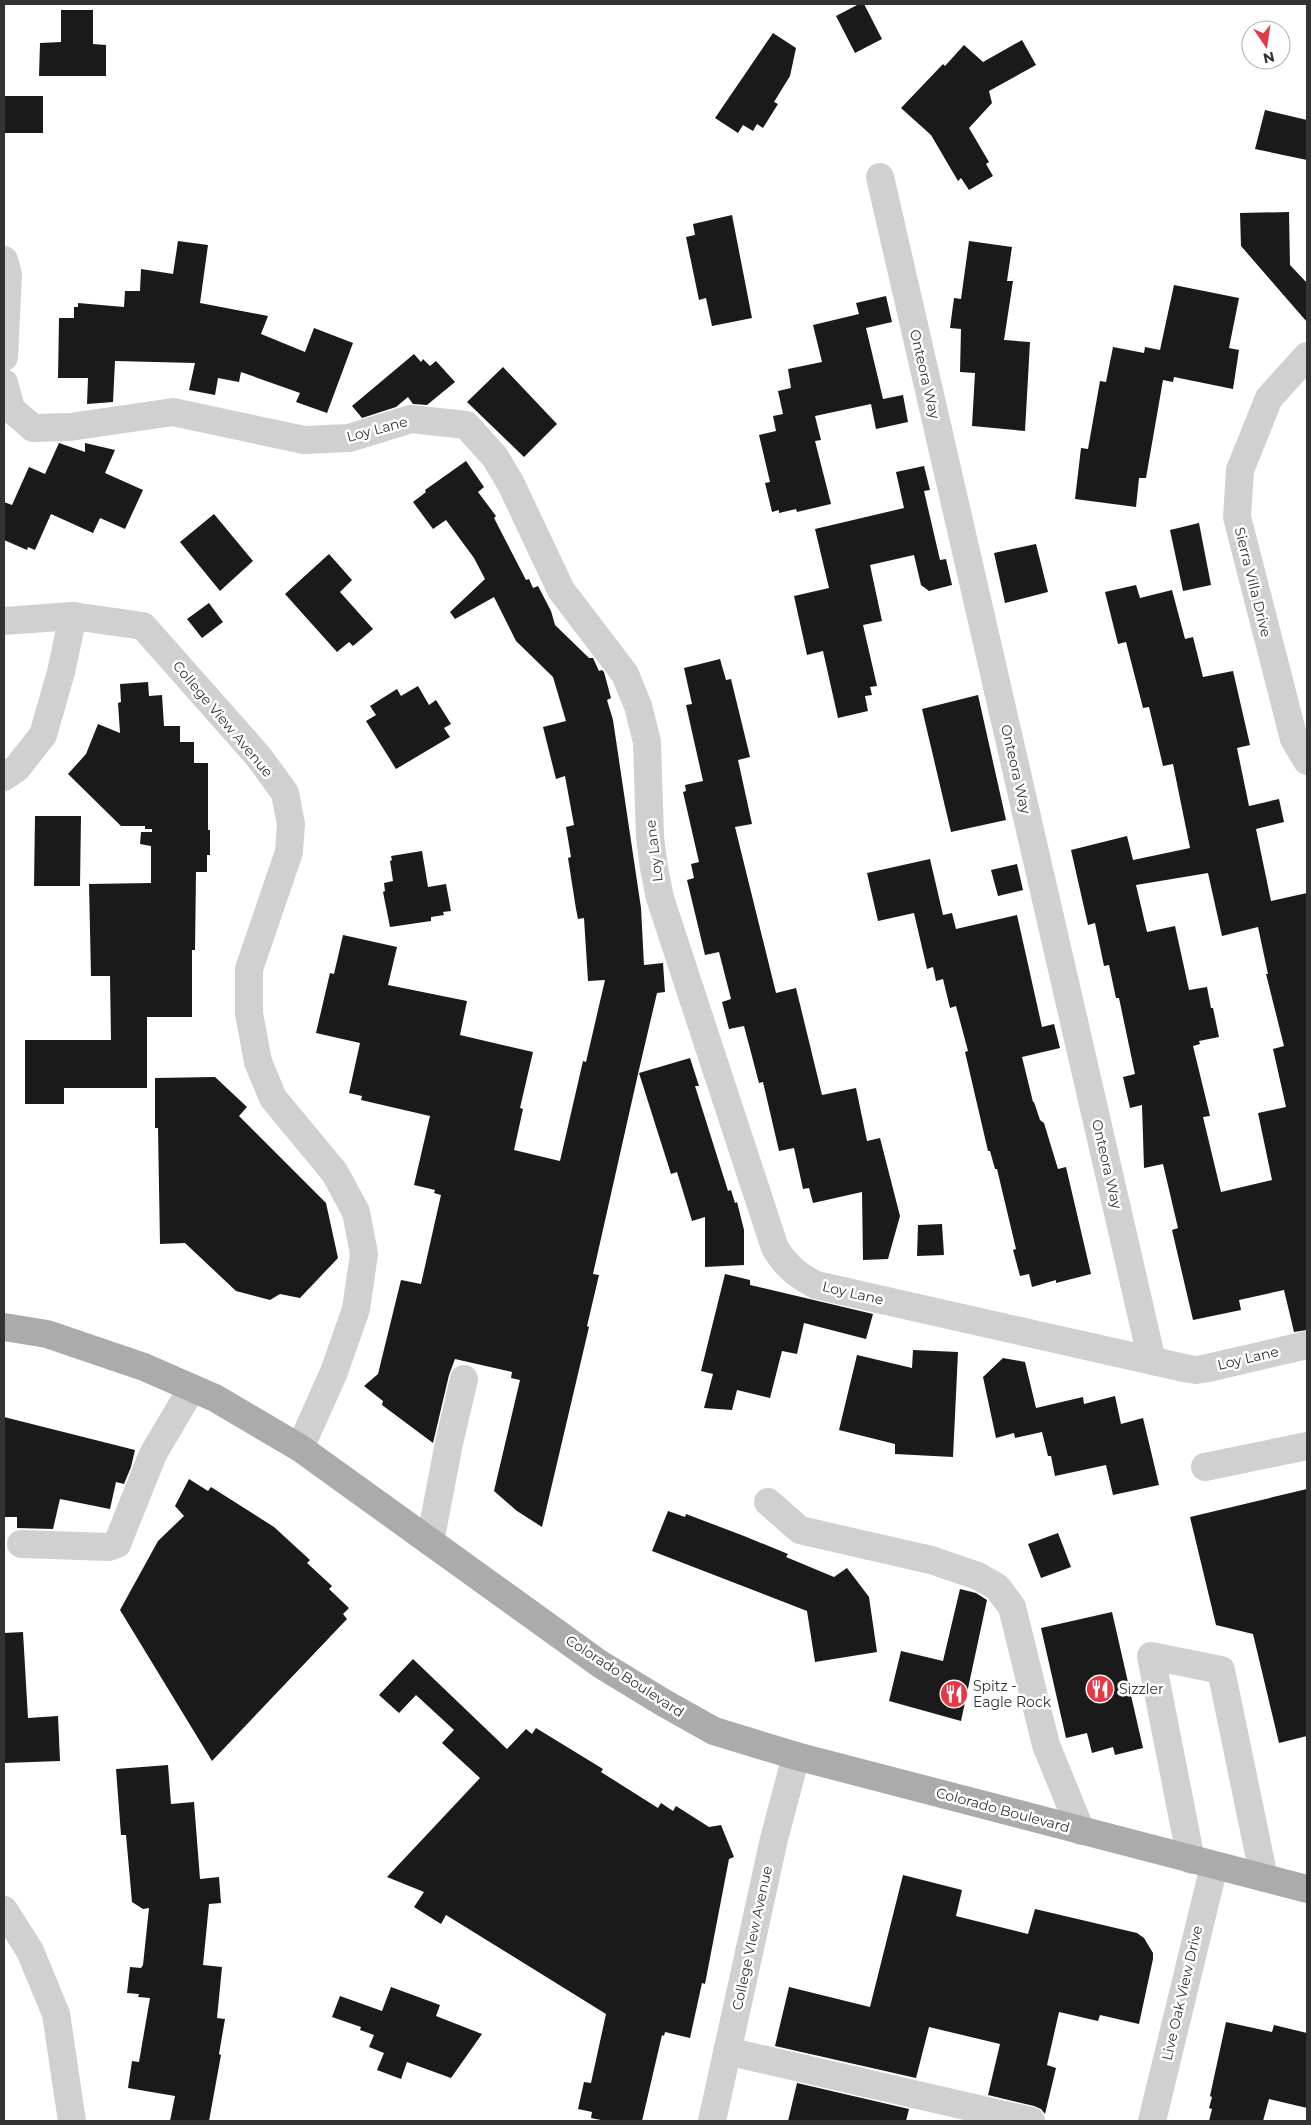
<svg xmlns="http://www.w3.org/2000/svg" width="1311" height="2125" font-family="Montserrat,sans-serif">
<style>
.building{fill:#1a1a1a;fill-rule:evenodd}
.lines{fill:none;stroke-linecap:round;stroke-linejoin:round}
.minor{stroke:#d0d0d0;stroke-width:28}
.major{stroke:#ababab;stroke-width:28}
.labels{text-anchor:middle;stroke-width:5;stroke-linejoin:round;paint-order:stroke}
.street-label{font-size:14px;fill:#333;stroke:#fff}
.poi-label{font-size:14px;fill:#333;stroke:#fff;text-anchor:start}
</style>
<rect width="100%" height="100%" fill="#fff"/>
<g class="building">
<path d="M 859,4 L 864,4 L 882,39 L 855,53 L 836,16 Z"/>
<path d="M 61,10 L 93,10 L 93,44 L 106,45 L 106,76 L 39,76 L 40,43 L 61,42 Z"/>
<path d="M 773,33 L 796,48 L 790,76 L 774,102 L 778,104 L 763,128 L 757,124 L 753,131 L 743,125 L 738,133 L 715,118 Z"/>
<path d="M 1022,40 L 1036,65 L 989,91 L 992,103 L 969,128 L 989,162 L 986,164 L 993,176 L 969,190 L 961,178 L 958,181 L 931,135 L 901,108 L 943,64 L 945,66 L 964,45 L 983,62 Z"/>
<rect x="4" y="96" width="39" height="37"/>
<path d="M 1265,110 L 1307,120 L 1307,160 L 1255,149 Z"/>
<path d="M 1289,212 L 1290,265 L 1307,283 L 1307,322 L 1241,246 L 1240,213 Z"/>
<path d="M 732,215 L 752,318 L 712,326 L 706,298 L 699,300 L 686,237 L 695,235 L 693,224 Z"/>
<path d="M 178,241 L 208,245 L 200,303 L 268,316 L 261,334 L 305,352 L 314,328 L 353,343 L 327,413 L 296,402 L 300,393 L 241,372 L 239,382 L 218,378 L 215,395 L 189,390 L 195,363 L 115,361 L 113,402 L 87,404 L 88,378 L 58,378 L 59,318 L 74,318 L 74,307 L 78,307 L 78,303 L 124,307 L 125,291 L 140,291 L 141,269 L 173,274 Z"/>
<path d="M 969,241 L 1012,247 L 1007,281 L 1013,281 L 1004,340 L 1030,342 L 1025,431 L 972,426 L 975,373 L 960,372 L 961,329 L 950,328 L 954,298 L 961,299 Z"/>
<path d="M 1174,285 L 1239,298 L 1229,348 L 1239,350 L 1233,389 L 1174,377 L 1173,382 L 1163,380 L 1146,478 L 1139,478 L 1136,507 L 1075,499 L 1081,448 L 1088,449 L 1100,381 L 1106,382 L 1113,347 L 1144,353 L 1145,347 L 1160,350 Z"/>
<path d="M 886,296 L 892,322 L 866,328 L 883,399 L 903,395 L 908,422 L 876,429 L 871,404 L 815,416 L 821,440 L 815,441 L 831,504 L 797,512 L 796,509 L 779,513 L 779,510 L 772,512 L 765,483 L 770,482 L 759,435 L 776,431 L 773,416 L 783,414 L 778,391 L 791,388 L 788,369 L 822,362 L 813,325 L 859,314 L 856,303 Z"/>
<path d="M 414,354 L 421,362 L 423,359 L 430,366 L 436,361 L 455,382 L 427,405 L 413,404 L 408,397 L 396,407 L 362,418 L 352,406 Z"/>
<path d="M 503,367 L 557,424 L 524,457 L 467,402 Z"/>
<path d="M 59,443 L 85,452 L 85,443 L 115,450 L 105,473 L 143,490 L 125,529 L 100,518 L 93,533 L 51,514 L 35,550 L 28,547 L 27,550 L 4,540 L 4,502 L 12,505 L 29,467 L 45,474 Z"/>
<path d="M 466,461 L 484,487 L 478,492 L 496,516 L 494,518 L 526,580 L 529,579 L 533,588 L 538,586 L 551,611 L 555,625 L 589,658 L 593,658 L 599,671 L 602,670 L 604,672 L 611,698 L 607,700 L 613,720 L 641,908 L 644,965 L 663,963 L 665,992 L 657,993 L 638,1074 L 593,1274 L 599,1275 L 587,1326 L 589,1327 L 542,1527 L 517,1511 L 494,1491 L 520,1380 L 511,1378 L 512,1372 L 455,1359 L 449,1375 L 433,1443 L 382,1405 L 383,1401 L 364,1386 L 378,1374 L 401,1280 L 421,1284 L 441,1195 L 434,1193 L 435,1190 L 414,1185 L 430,1116 L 361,1100 L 362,1096 L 349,1093 L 360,1043 L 316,1033 L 330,973 L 334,974 L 343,935 L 397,947 L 388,985 L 467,1001 L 460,1035 L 533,1052 L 520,1108 L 523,1109 L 514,1150 L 560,1161 L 583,1061 L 586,1062 L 605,980 L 588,981 L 584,918 L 578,919 L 576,909 L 568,858 L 571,857 L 566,827 L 574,825 L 565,776 L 556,779 L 543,727 L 566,721 L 553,677 L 516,641 L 494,597 L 455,619 L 450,612 L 485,579 L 474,558 L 446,520 L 433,529 L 413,502 L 426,492 L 425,490 Z"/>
<path d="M 924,466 L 930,490 L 924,491 L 940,560 L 946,559 L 952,585 L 929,591 L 921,585 L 914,555 L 870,565 L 882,621 L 863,625 L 877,686 L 870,687 L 872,695 L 865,696 L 868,711 L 838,718 L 823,651 L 807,655 L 794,596 L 829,588 L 815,529 L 904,508 L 896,472 Z"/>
<path d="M 214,514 L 253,561 L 220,591 L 180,542 Z"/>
<path d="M 1199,523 L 1211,585 L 1183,591 L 1170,530 Z"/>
<path d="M 1036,544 L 1048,592 L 1005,603 L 994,553 Z"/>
<path d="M 329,554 L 352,580 L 340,592 L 373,629 L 353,646 L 349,642 L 337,652 L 285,594 Z"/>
<path d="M 1136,585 L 1140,598 L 1172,590 L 1185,639 L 1193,637 L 1203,677 L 1233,671 L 1250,745 L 1237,748 L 1249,806 L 1279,799 L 1284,822 L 1256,829 L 1271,901 L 1307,893 L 1307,1330 L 1294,1332 L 1284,1290 L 1239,1300 L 1241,1310 L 1193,1320 L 1172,1230 L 1178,1228 L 1163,1164 L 1144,1168 L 1142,1105 L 1130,1108 L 1123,1077 L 1135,1074 L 1119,998 L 1116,998 L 1109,965 L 1104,966 L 1095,923 L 1088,925 L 1071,850 L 1127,836 L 1133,860 L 1190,848 L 1173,764 L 1163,766 L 1149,707 L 1143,708 L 1126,642 L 1118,644 L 1105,592 ZM 1208,873 L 1222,936 L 1258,927 L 1268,974 L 1266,974 L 1284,1046 L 1273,1049 L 1286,1107 L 1258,1113 L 1272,1180 L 1221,1192 L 1203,1117 L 1210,1116 L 1193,1046 L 1200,1044 L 1199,1041 L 1219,1037 L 1213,1008 L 1211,1008 L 1207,987 L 1189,990 L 1175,926 L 1147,932 L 1136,885 Z"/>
<path d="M 209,603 L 223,622 L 202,638 L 187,619 Z"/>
<path d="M 720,659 L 726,680 L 731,679 L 750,757 L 738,760 L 752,824 L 735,827 L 776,993 L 796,988 L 822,1095 L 856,1088 L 867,1141 L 880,1138 L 900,1216 L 888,1259 L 863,1260 L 862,1192 L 813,1203 L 809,1188 L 803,1189 L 794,1148 L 779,1151 L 763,1082 L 759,1083 L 744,1026 L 729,1029 L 722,1002 L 731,999 L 719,952 L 705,955 L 687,880 L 694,878 L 691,864 L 699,862 L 683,792 L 686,791 L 685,785 L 703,781 L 686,705 L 692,704 L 684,668 Z"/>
<path d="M 148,682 L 149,696 L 162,695 L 164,726 L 180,726 L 180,742 L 194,742 L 194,763 L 208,763 L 208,830 L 210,830 L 210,855 L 207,855 L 207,872 L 196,872 L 195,950 L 192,950 L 192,1017 L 147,1017 L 147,1088 L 64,1088 L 64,1104 L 25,1104 L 25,1040 L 111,1040 L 110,976 L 91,976 L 89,884 L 151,883 L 151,846 L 140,844 L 141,832 L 152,832 L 152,829 L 145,829 L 145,826 L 121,826 L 68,774 L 86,754 L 98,724 L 120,733 L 118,703 L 121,702 L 120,684 Z"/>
<path d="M 418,686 L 429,705 L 436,700 L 451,724 L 444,728 L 450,737 L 396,769 L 366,721 L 376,715 L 370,706 L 397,689 L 401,696 Z"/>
<path d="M 978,695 L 1006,820 L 951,832 L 922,709 Z"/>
<path d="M 35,816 L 81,816 L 80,886 L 34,886 Z"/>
<path d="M 422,851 L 428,887 L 446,884 L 451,911 L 443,912 L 444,915 L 431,917 L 431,921 L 390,927 L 383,892 L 385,891 L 384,883 L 393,881 L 390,861 L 392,860 L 391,856 Z"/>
<path d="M 930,859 L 943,915 L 952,913 L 956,929 L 1017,915 L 1042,1027 L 1054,1024 L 1060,1048 L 1022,1057 L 1033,1102 L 1034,1102 L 1040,1120 L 1044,1123 L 1058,1169 L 1066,1167 L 1091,1274 L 1056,1283 L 1056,1280 L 1032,1287 L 1029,1274 L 1020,1276 L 1013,1250 L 1016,1249 L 997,1169 L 995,1169 L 990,1151 L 988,1151 L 965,1052 L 968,1051 L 956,1006 L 950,1008 L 943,979 L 936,981 L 933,967 L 927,969 L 914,913 L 878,921 L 867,873 Z"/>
<path d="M 1017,864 L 1023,890 L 998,896 L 991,870 Z"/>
<path d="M 690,1058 L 699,1086 L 695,1086 L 728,1191 L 731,1190 L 735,1203 L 737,1202 L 744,1230 L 744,1265 L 705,1267 L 705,1217 L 692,1221 L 677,1172 L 671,1174 L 639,1073 Z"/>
<path d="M 215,1077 L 247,1107 L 239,1116 L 326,1203 L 338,1258 L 300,1298 L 280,1294 L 270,1300 L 236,1291 L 185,1243 L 160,1244 L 158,1128 L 155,1128 L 155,1078 Z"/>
<path d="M 942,1224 L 944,1255 L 917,1256 L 918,1225 Z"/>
<path d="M 725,1274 L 750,1280 L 750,1285 L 873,1314 L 866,1339 L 804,1323 L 797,1354 L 782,1351 L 770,1398 L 737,1390 L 732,1410 L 704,1408 L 713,1374 L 701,1371 Z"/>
<path d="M 913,1350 L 958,1352 L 953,1457 L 895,1454 L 895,1444 L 839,1430 L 857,1355 L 912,1368 Z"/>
<path d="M 1003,1358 L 1025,1362 L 1036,1408 L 1083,1397 L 1084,1404 L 1115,1396 L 1121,1424 L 1143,1418 L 1159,1485 L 1113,1495 L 1106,1465 L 1055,1476 L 1051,1456 L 1048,1456 L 1042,1432 L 1015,1438 L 1014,1433 L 996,1438 L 983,1377 Z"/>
<path d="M 4,1417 L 135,1450 L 131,1467 L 124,1484 L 116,1482 L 110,1509 L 60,1499 L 53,1529 L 17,1528 L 17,1517 L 4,1517 Z"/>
<path d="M 189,1479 L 208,1491 L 211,1487 L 274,1527 L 310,1560 L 307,1563 L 332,1586 L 329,1589 L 349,1608 L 343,1614 L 347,1619 L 212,1761 L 120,1610 L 158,1541 L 184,1516 L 175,1506 Z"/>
<path d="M 1307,1489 L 1307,1736 L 1279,1743 L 1253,1634 L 1216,1625 L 1190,1517 Z"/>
<path d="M 668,1511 L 685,1517 L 686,1514 L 744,1536 L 788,1554 L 786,1557 L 834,1577 L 847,1568 L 869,1597 L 877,1652 L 815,1662 L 807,1611 L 652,1551 Z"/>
<path d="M 1058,1533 L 1071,1567 L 1041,1578 L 1028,1544 Z"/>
<path d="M 960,1589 L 976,1593 L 987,1600 L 961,1721 L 889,1701 L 901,1651 L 943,1661 Z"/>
<path d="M 1112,1612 L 1143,1748 L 1115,1755 L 1113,1747 L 1092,1753 L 1087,1733 L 1066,1738 L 1041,1628 Z"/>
<path d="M 23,1632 L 28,1718 L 58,1716 L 60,1761 L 4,1763 L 4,1633 Z"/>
<path d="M 413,1659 L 507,1749 L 526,1729 L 532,1734 L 536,1728 L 603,1769 L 601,1772 L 658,1808 L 661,1803 L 673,1811 L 676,1806 L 709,1827 L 721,1825 L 734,1857 L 729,1859 L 705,1984 L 702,1983 L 690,2038 L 665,2032 L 664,2036 L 662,2035 L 642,2121 L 606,2121 L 591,2118 L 592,2112 L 578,2109 L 584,2082 L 591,2083 L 606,2014 L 446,1915 L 441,1924 L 414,1907 L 424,1892 L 387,1877 L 480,1778 L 442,1743 L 454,1730 L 416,1695 L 399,1713 L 379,1695 Z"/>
<path d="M 168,1765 L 171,1804 L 194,1802 L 200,1879 L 219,1877 L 221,1903 L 209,1904 L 203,1965 L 222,1967 L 217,2018 L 225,2019 L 219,2054 L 221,2055 L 209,2121 L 170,2121 L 175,2096 L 128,2088 L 132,2061 L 139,2062 L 150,1998 L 138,1997 L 139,1994 L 127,1993 L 130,1967 L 141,1968 L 143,1965 L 149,1908 L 143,1909 L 132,1902 L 126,1835 L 121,1835 L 116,1769 Z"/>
<path d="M 903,1875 L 962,1890 L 956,1916 L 1028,1934 L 1035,1909 L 1137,1933 L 1144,1938 L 1153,1953 L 1153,1959 L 1139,2024 L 1100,2015 L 1098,2021 L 1059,2012 L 1047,2065 L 1056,2068 L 1045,2114 L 1041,2109 L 1034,2106 L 988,2095 L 1000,2044 L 929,2027 L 916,2078 L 775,2046 L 789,1987 L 870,2007 Z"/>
<path d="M 391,1987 L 440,2005 L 436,2016 L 482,2034 L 451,2078 L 407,2062 L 401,2079 L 377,2070 L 384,2053 L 369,2047 L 374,2035 L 360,2030 L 361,2027 L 332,2017 L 340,1996 L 382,2011 Z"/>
<path d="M 1226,2022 L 1272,2032 L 1274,2025 L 1307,2033 L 1307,2108 L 1269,2099 L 1263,2121 L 1209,2121 L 1212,2109 L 1209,2108 L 1212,2097 L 1210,2096 Z"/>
<path d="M 797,2083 L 909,2109 L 906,2121 L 788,2121 Z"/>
</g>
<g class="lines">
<g class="minor">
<path d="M 880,177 L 1152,1361"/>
<path d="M 4,260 L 8,274 L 4,357"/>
<path d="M 1307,356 L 1269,398 L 1240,470 L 1237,517 L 1294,739 L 1307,761"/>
<path d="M 4,383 L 11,409 L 33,428 L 70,427 L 173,412 L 304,440 L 349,438 L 411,419 L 466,425 L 495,457 L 511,484 L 561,590 L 625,674 L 638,706 L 647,742 L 650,837 L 654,868 L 660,898 L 775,1248 C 786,1266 797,1275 816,1285 L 1184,1368 L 1196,1370 L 1208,1368 L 1307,1345"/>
<path d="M 4,621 L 73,616 L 143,626 L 258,756 L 285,793 L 291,824 L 289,852 L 249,969 L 249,1013 L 258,1062 L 273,1098 L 335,1173 L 356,1212 L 364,1254 L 356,1309 L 334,1372 L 300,1448"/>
<path d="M 4,777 L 17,768 L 43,735 L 61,672 L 73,616"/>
<path d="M 1205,1467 L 1307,1446"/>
<path d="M 768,1502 L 800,1530 L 931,1560 L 978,1576 L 997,1587 L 1012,1607 L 1046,1745 L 1081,1831"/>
<path d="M 430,1542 L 449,1443 L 464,1379"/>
<path d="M 21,1544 L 109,1547 L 117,1544 L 153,1454 L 192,1388"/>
<path d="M 1191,1860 L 1151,1656 L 1221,1670 L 1264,1878"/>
<path d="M 4,1910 L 30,1951 L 56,2014 L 72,2121"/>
<path d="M 727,2051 L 1031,2121"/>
<path d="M 712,2121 L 774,1839 L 796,1756"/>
<path d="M 1152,2121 L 1214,1866"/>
</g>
<path class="major" d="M 4,1327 L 47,1334 L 144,1367 L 215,1398 L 300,1448 L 600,1664 L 664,1703 L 714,1731 L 796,1756 L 1307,1889"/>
</g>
<defs>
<symbol id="restaurant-disc" viewBox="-11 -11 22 22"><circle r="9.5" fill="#e63946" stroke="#fff"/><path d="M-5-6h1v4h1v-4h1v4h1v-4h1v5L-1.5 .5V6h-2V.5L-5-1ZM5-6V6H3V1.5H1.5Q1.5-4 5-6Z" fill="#fff"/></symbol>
</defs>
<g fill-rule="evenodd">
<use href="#restaurant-disc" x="1084" y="1673" width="32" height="32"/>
<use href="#restaurant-disc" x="938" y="1678" width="32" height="32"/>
</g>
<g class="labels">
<g class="street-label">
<text transform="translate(925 374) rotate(77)" y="5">Onteora Way</text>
<text transform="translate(377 429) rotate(-15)" y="5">Loy Lane</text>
<text transform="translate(1253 582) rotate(76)" y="5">Sierra Villa Drive</text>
<text transform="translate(223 719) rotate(50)" y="5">College View Avenue</text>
<text transform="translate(1016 769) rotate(77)" y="5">Onteora Way</text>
<text transform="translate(654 851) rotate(-97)" y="5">Loy Lane</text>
<text transform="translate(1107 1164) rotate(77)" y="5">Onteora Way</text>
<text transform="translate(853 1293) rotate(13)" y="5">Loy Lane</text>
<text transform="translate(1248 1358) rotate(-13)" y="5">Loy Lane</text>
<text transform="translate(625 1676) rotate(33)" y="5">Colorado Boulevard</text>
<text transform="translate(1003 1810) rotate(15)" y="5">Colorado Boulevard</text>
<text transform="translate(752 1938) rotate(-78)" y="5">College VIew Avenue</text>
<text transform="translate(1182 1993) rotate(-77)" y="5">Live Oak View Drive</text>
</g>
<g class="poi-label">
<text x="973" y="1691">Spitz -<tspan x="973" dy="16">Eagle Rock</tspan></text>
<text x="1119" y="1694">Sizzler</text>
</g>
</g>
<rect width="1311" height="2125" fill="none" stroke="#333333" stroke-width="10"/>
<g transform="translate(1266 45) rotate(167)"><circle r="24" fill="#ffffff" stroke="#adadad"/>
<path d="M0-4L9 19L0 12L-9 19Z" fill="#e63946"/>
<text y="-8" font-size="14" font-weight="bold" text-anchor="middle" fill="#333333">N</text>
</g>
</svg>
